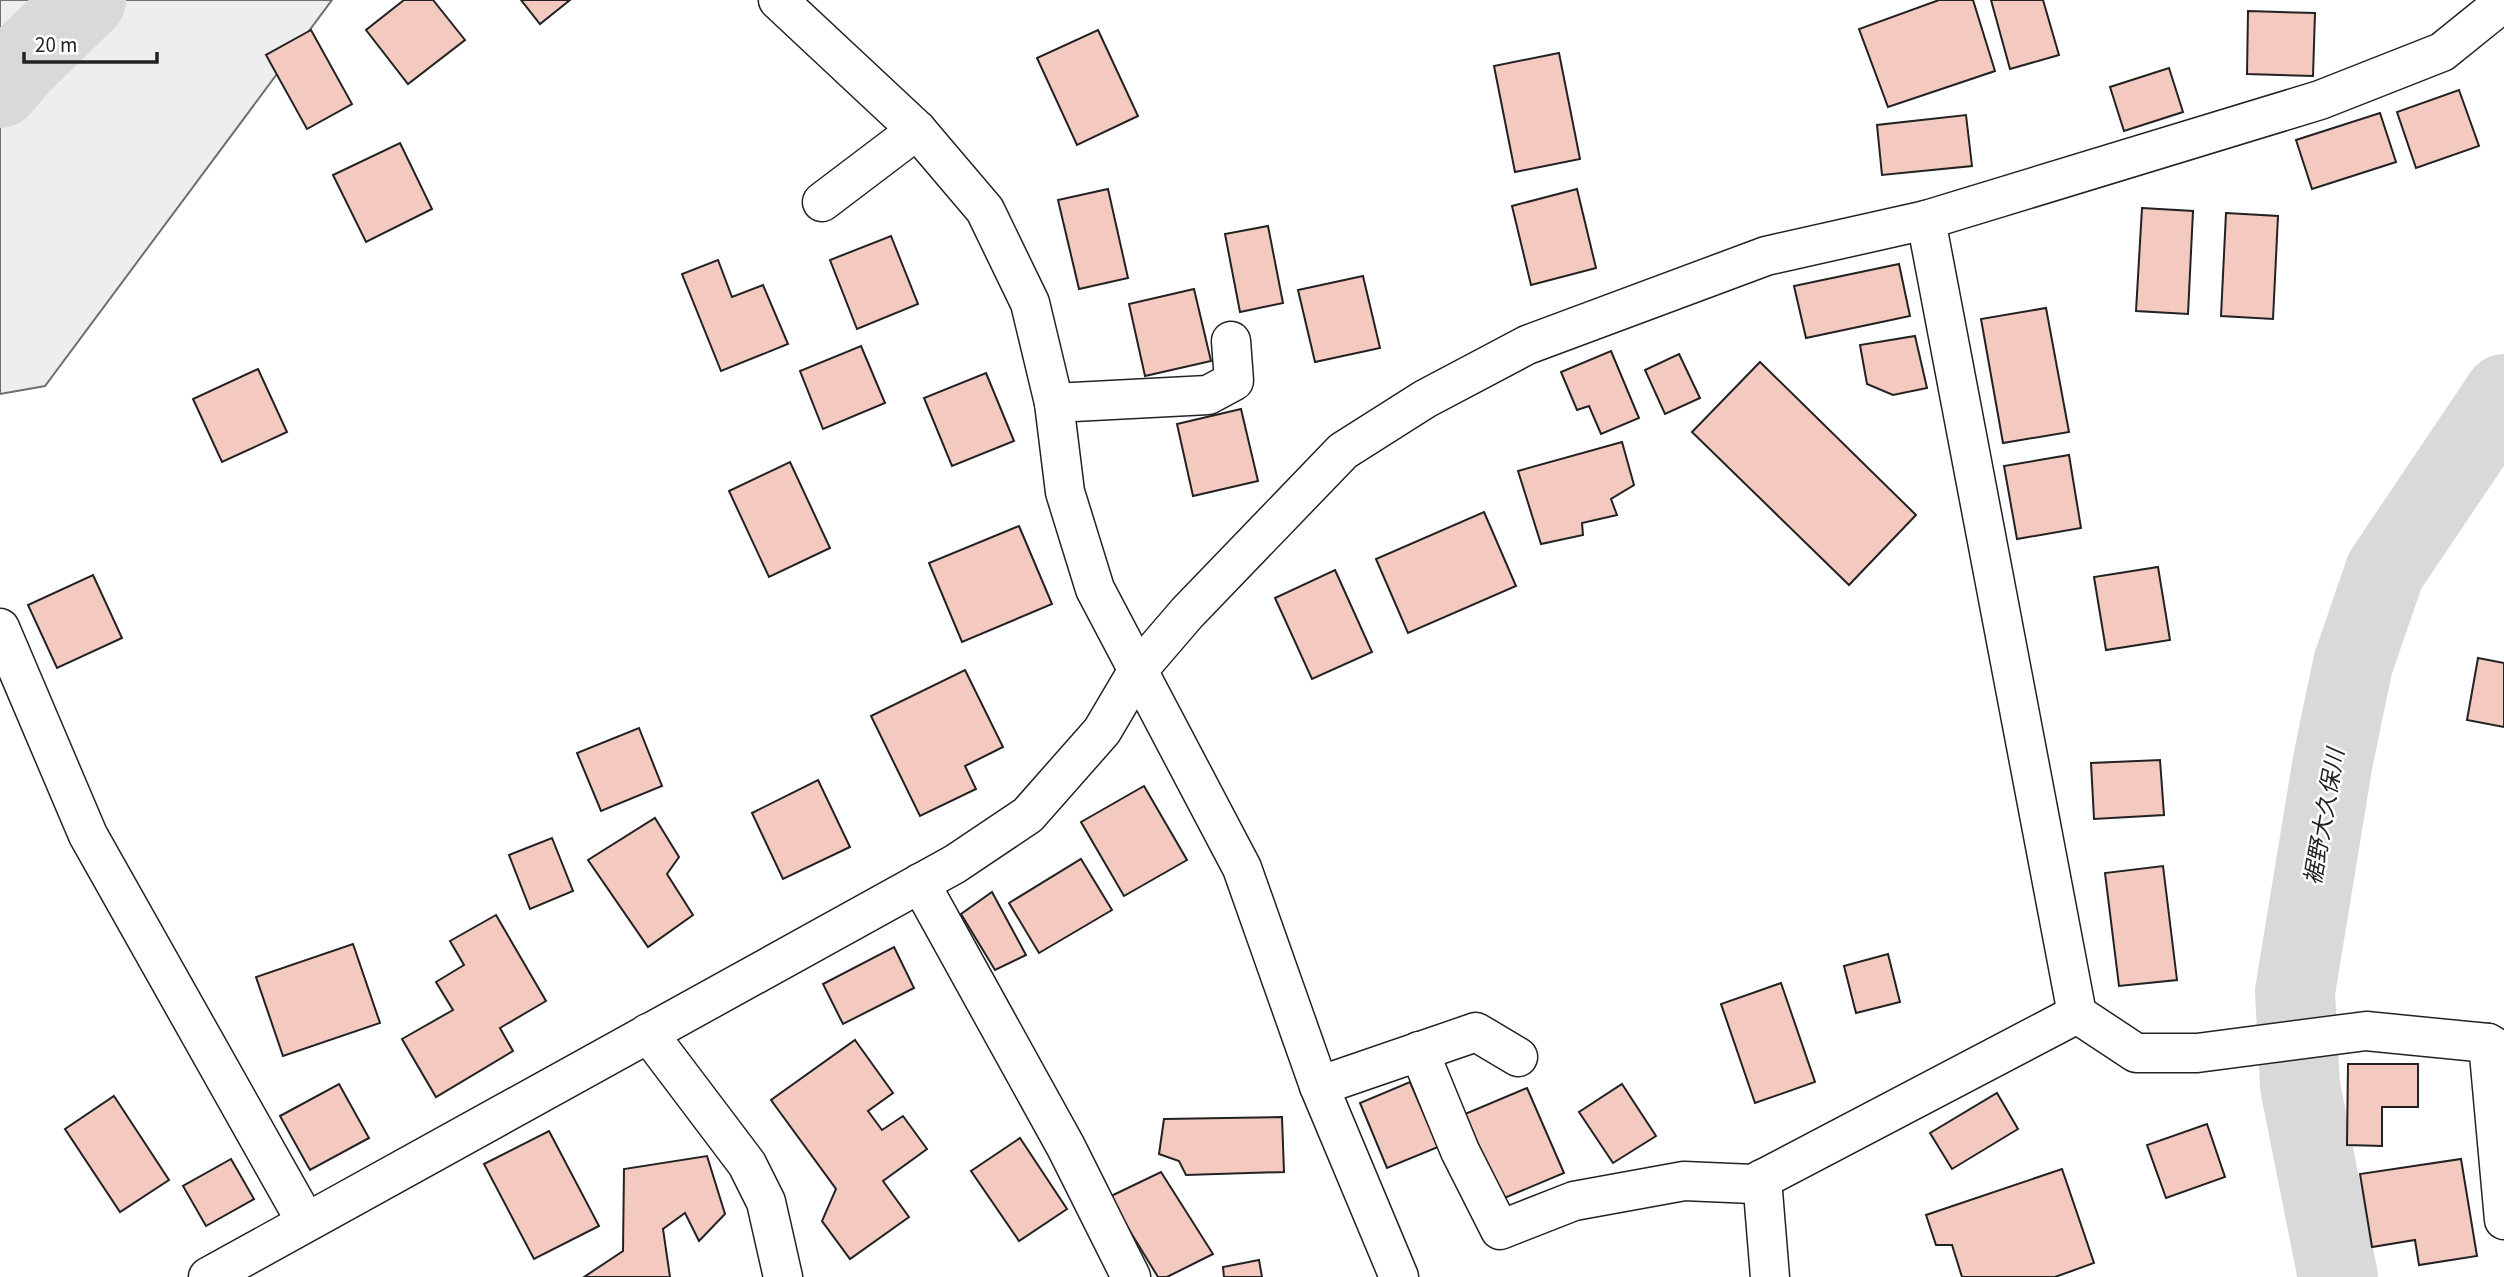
<svg xmlns="http://www.w3.org/2000/svg" width="2504" height="1277" font-family="'Source Sans 3','Noto Sans JP',sans-serif">
<style>
.green{fill:#eee;stroke:#6f6f6f;stroke-width:2}
.lines{fill:none;stroke-linecap:round;stroke-linejoin:round}
.river{stroke:#d9d9d9;stroke-width:80}
.building{fill:#f3c9c0;stroke:#222;stroke-width:2}
.minor-casing{stroke:#222;stroke-width:41}
.minor{stroke:#fff;stroke-width:38}
.labels{text-anchor:middle;stroke-width:5;stroke-linejoin:round;paint-order:stroke}
.water-label{font-size:23px;font-style:italic;fill:#222;stroke:#fff}
</style>
<rect width="100%" height="100%" fill="#fff"/>
<path class="green" d="M 0,0 L 332,0 L 45,386 L 0,394 Z"/>
<g class="lines">
<g class="river">
<path d="M 0,88 L 22,62 L 86,0"/>
<path d="M 2338,1277 L 2300,1086 L 2295,992 L 2333,760 L 2353,664 L 2385,571 L 2504,394"/>
</g>
</g>
<g class="building">
<path d="M 404,0 L 433,0 L 465,40 L 408,84 L 366,30 Z"/>
<path d="M 521,0 L 570,0 L 540,24 Z"/>
<path d="M 1939,0 L 1973,0 L 1995,71 L 1888,107 L 1859,29 Z"/>
<path d="M 1991,0 L 2043,0 L 2059,55 L 2010,69 Z"/>
<path d="M 2248,11 L 2315,13 L 2313,76 L 2247,74 Z"/>
<path d="M 311,30 L 352,104 L 307,129 L 266,55 Z"/>
<path d="M 1098,30 L 1138,116 L 1077,145 L 1037,58 Z"/>
<path d="M 1559,53 L 1580,159 L 1515,172 L 1494,66 Z"/>
<path d="M 2169,68 L 2183,112 L 2124,131 L 2110,87 Z"/>
<path d="M 2459,90 L 2479,146 L 2416,168 L 2397,112 Z"/>
<path d="M 2380,113 L 2396,162 L 2312,189 L 2296,140 Z"/>
<path d="M 1966,115 L 1972,166 L 1882,175 L 1877,125 Z"/>
<path d="M 400,143 L 432,209 L 366,242 L 333,175 Z"/>
<path d="M 1108,189 L 1128,278 L 1079,289 L 1058,200 Z"/>
<path d="M 1577,189 L 1596,268 L 1531,285 L 1512,206 Z"/>
<path d="M 2142,208 L 2193,211 L 2188,314 L 2136,311 Z"/>
<path d="M 2226,213 L 2278,216 L 2273,319 L 2221,316 Z"/>
<path d="M 1268,226 L 1283,303 L 1240,312 L 1225,234 Z"/>
<path d="M 891,236 L 918,304 L 857,329 L 830,260 Z"/>
<path d="M 718,260 L 732,297 L 763,285 L 788,344 L 721,371 L 682,274 Z"/>
<path d="M 1899,264 L 1910,316 L 1806,338 L 1794,286 Z"/>
<path d="M 1363,276 L 1380,348 L 1315,362 L 1298,290 Z"/>
<path d="M 1194,289 L 1211,361 L 1145,376 L 1129,304 Z"/>
<path d="M 2046,308 L 2069,432 L 2003,443 L 1981,319 Z"/>
<path d="M 1915,336 L 1927,388 L 1893,395 L 1867,384 L 1860,345 Z"/>
<path d="M 861,346 L 885,403 L 823,429 L 800,371 Z"/>
<path d="M 1611,351 L 1639,418 L 1601,434 L 1589,406 L 1577,410 L 1561,372 Z"/>
<path d="M 1679,354 L 1700,398 L 1665,414 L 1645,370 Z"/>
<path d="M 1760,362 L 1916,515 L 1849,585 L 1692,432 Z"/>
<path d="M 258,369 L 287,432 L 222,462 L 193,399 Z"/>
<path d="M 986,373 L 1014,441 L 952,466 L 924,398 Z"/>
<path d="M 1241,409 L 1258,481 L 1193,496 L 1177,424 Z"/>
<path d="M 1622,442 L 1634,485 L 1611,499 L 1617,515 L 1582,523 L 1583,535 L 1541,544 L 1518,471 Z"/>
<path d="M 2069,455 L 2081,528 L 2017,539 L 2004,466 Z"/>
<path d="M 790,462 L 830,548 L 769,577 L 729,491 Z"/>
<path d="M 1484,512 L 1516,586 L 1408,633 L 1376,559 Z"/>
<path d="M 1019,526 L 1052,604 L 962,642 L 929,563 Z"/>
<path d="M 2158,567 L 2170,640 L 2106,650 L 2094,577 Z"/>
<path d="M 1335,570 L 1372,652 L 1312,679 L 1275,598 Z"/>
<path d="M 93,575 L 122,638 L 57,668 L 28,605 Z"/>
<path d="M 2478,658 L 2504,663 L 2504,727 L 2467,720 Z"/>
<path d="M 965,670 L 1003,747 L 965,766 L 976,789 L 920,816 L 871,716 Z"/>
<path d="M 639,728 L 662,786 L 601,811 L 577,753 Z"/>
<path d="M 2160,760 L 2164,815 L 2094,819 L 2091,763 Z"/>
<path d="M 818,780 L 850,847 L 783,879 L 752,813 Z"/>
<path d="M 1144,786 L 1187,860 L 1124,896 L 1081,822 Z"/>
<path d="M 655,818 L 679,857 L 667,874 L 693,915 L 648,947 L 588,860 Z"/>
<path d="M 552,838 L 573,891 L 530,909 L 509,855 Z"/>
<path d="M 1081,859 L 1112,910 L 1039,953 L 1009,903 Z"/>
<path d="M 2163,866 L 2177,980 L 2119,986 L 2105,873 Z"/>
<path d="M 992,892 L 1026,955 L 995,970 L 961,914 Z"/>
<path d="M 496,915 L 546,1001 L 500,1028 L 513,1051 L 436,1097 L 402,1039 L 453,1010 L 436,982 L 464,965 L 450,941 Z"/>
<path d="M 353,944 L 380,1023 L 283,1056 L 256,977 Z"/>
<path d="M 894,947 L 914,988 L 843,1024 L 823,984 Z"/>
<path d="M 1888,954 L 1900,1002 L 1856,1013 L 1844,966 Z"/>
<path d="M 1781,983 L 1815,1082 L 1755,1103 L 1721,1004 Z"/>
<path d="M 855,1040 L 893,1093 L 868,1111 L 882,1130 L 903,1116 L 927,1149 L 883,1181 L 909,1217 L 850,1259 L 822,1221 L 836,1189 L 771,1100 Z"/>
<path d="M 2348,1064 L 2418,1064 L 2418,1107 L 2382,1107 L 2382,1146 L 2347,1145 Z"/>
<path d="M 1410,1082 L 1438,1147 L 1387,1168 L 1360,1103 Z"/>
<path d="M 339,1084 L 369,1138 L 310,1170 L 280,1116 Z"/>
<path d="M 1622,1084 L 1656,1136 L 1613,1163 L 1579,1112 Z"/>
<path d="M 1527,1088 L 1564,1173 L 1502,1199 L 1465,1114 Z"/>
<path d="M 1997,1093 L 2018,1129 L 1952,1169 L 1930,1133 Z"/>
<path d="M 114,1096 L 169,1180 L 120,1212 L 65,1129 Z"/>
<path d="M 1282,1117 L 1284,1172 L 1186,1175 L 1179,1161 L 1159,1154 L 1164,1119 Z"/>
<path d="M 2207,1124 L 2225,1177 L 2166,1198 L 2147,1145 Z"/>
<path d="M 549,1131 L 599,1226 L 534,1259 L 484,1164 Z"/>
<path d="M 1020,1138 L 1067,1209 L 1019,1241 L 971,1171 Z"/>
<path d="M 707,1156 L 725,1214 L 699,1241 L 685,1213 L 663,1229 L 670,1277 L 584,1277 L 623,1251 L 624,1169 Z"/>
<path d="M 231,1159 L 254,1199 L 206,1226 L 183,1186 Z"/>
<path d="M 2461,1159 L 2477,1256 L 2419,1265 L 2415,1240 L 2372,1247 L 2360,1174 Z"/>
<path d="M 2062,1169 L 2094,1263 L 2055,1277 L 1962,1277 L 1952,1245 L 1936,1245 L 1926,1215 Z"/>
<path d="M 1161,1172 L 1213,1254 L 1167,1277 L 1158,1277 L 1109,1197 Z"/>
<path d="M 1259,1260 L 1262,1277 L 1224,1277 L 1223,1267 Z"/>
</g>
<g class="lines">
<defs>
<g id="minor">
<path d="M 778,0 L 917,130 L 985,210 L 1030,303 L 1054,403 L 1065,492 L 1095,589 L 1242,868 L 1319,1086 L 1399,1277"/>
<path d="M 822,202 L 917,130"/>
<path d="M 1926,220 L 2077,1014 L 2136,1053 L 2197,1053 L 2366,1031 L 2488,1043 L 2504,1052"/>
<path d="M 1054,403 L 1208,395 L 1234,381 L 1231,341"/>
<path d="M 0,628 L 88,835 L 306,1222"/>
<path d="M 920,883 L 1066,1147 L 1131,1277"/>
<path d="M 648,1033 L 747,1164 L 766,1202 L 783,1277"/>
<path d="M 2488,1043 L 2504,1220"/>
<path d="M 1419,1051 L 1460,1151 L 1500,1230 L 1574,1201 L 1684,1181 L 1753,1184 L 2077,1014"/>
<path d="M 1319,1086 L 1476,1032 L 1518,1057"/>
<path d="M 1762,1179 L 1770,1277"/>
<path d="M 208,1277 L 955,864 L 1028,815 L 1102,731 L 1138,670 L 1187,613 L 1343,451 L 1425,399 L 1527,345 L 1766,256 L 1926,220 L 2320,100 L 2442,52 L 2504,2"/>
</g>
</defs>
<use href="#minor" class="minor-casing"/>
<use href="#minor" class="minor"/>
</g>
<g class="labels">
<g class="water-label">
<text transform="translate(2324 817) rotate(-80)" y="8">裾野大久保川</text>
</g>
</g>
<path d="M24 52v10h133v-10" fill="none" stroke="#222222" stroke-width="3.5"/>
<text x="35" y="52" font-size="21" fill="#222222" stroke="#ffffff" stroke-width="5" paint-order="stroke">20 m</text>
</svg>
